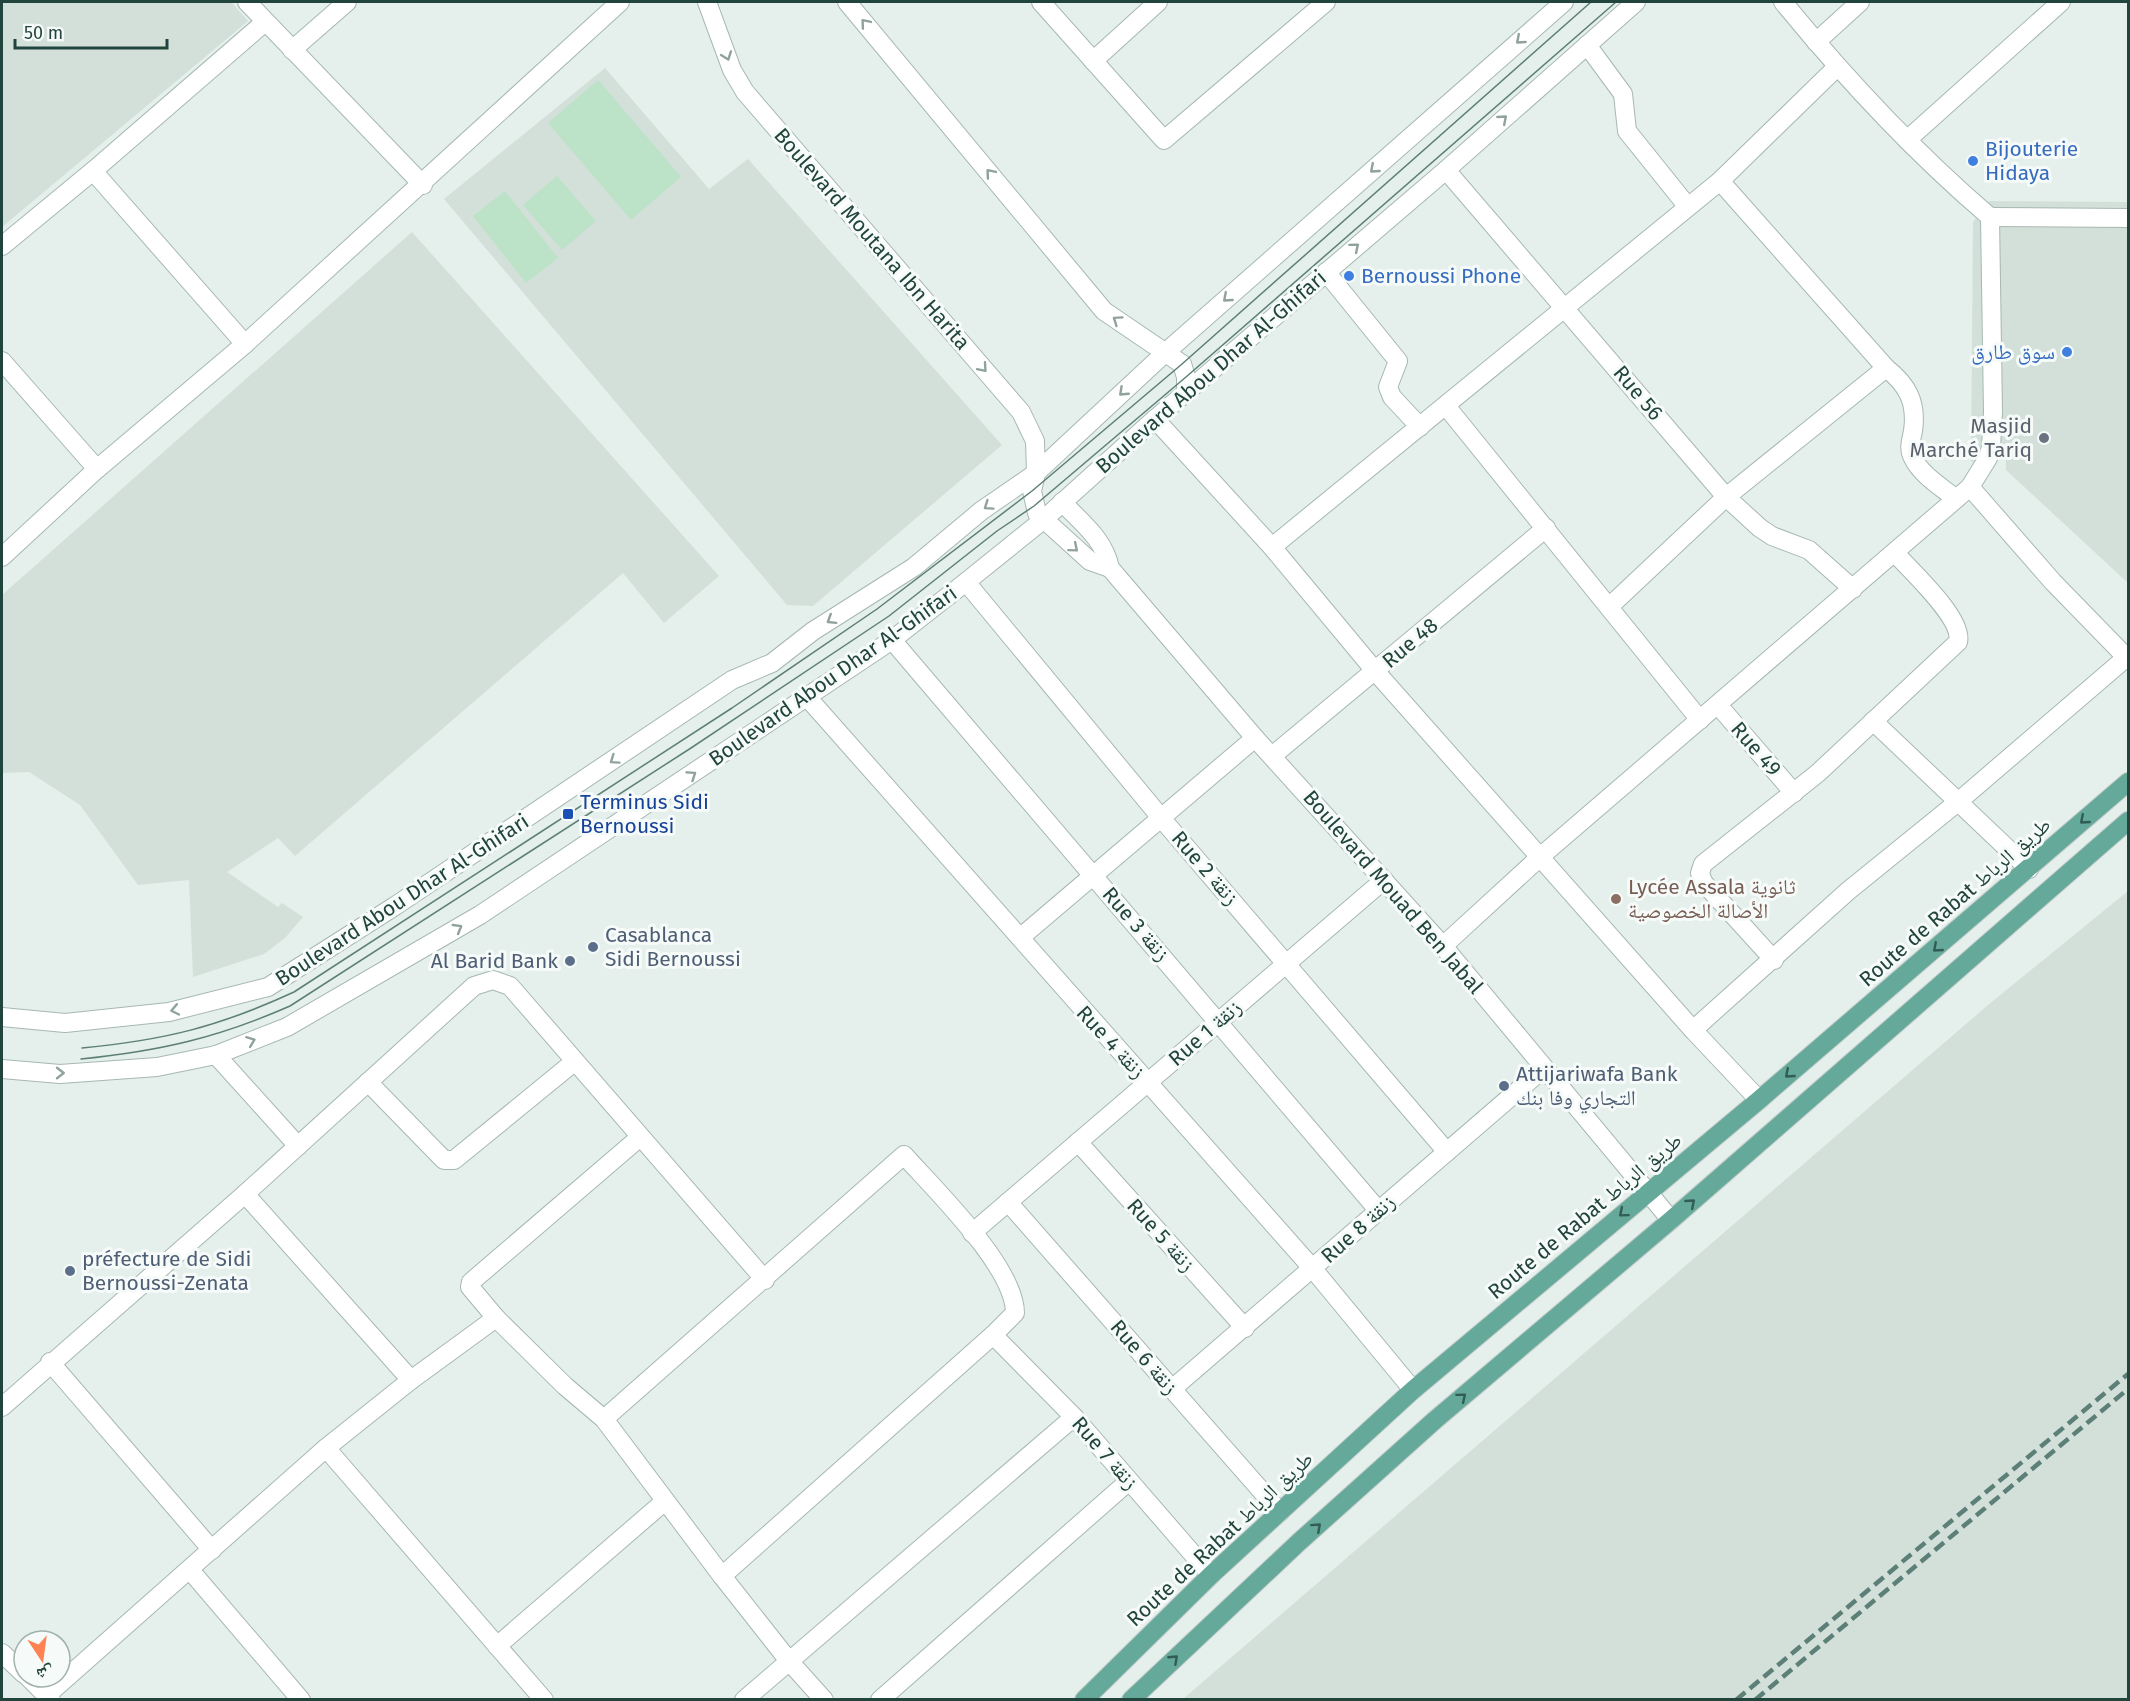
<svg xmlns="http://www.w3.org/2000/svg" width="2130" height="1701" font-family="'Fira Sans','Noto Naskh Arabic',sans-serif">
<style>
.built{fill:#d3e0da}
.green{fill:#bce2c7}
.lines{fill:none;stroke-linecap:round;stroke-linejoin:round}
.minor-casing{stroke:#a6b8b3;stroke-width:20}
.major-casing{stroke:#c1cbc8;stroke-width:20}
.minor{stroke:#fff;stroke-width:18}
.major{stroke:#65a99a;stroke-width:18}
.tram{stroke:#5c7f77;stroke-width:1.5}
.rail{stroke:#5c7f77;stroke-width:4.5;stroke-dasharray:12 6;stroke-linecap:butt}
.oneway{stroke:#90a29e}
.oneway2{stroke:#325d54}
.shop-dot{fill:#3f7fe0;stroke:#f6fbf9;stroke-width:2}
.worship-dot{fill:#6b7280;stroke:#f6fbf9;stroke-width:2}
.transit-dot{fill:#1a4fb4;stroke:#f6fbf9;stroke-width:2}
.education-dot{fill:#8d6e63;stroke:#f6fbf9;stroke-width:2}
.service-dot{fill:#5c6f8a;stroke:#f6fbf9;stroke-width:2}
.labels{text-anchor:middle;stroke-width:6;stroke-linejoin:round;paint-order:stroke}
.shop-label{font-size:21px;fill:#366cbe;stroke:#f6fbf9;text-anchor:start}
.street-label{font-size:21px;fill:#21443c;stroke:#f6fbf9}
.worship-label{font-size:21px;fill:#5b616d;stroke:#f6fbf9;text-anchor:end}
.transit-label{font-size:21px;fill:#164399;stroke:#f6fbf9;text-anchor:start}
.education-label{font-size:21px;fill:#785e54;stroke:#f6fbf9;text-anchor:start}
.service-label{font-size:21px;fill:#4e5e75;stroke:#f6fbf9;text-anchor:start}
</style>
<rect width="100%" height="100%" fill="#e5efeb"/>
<g class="built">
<path d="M 2,2 L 231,2 L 248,21 L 2,227 Z"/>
<path d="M 605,68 L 709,189 L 748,159 L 1002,445 L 813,606 L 787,605 L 444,199 Z"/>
<path d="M 1989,201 L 2128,202 L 2128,583 L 2006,470 L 2006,458 L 1971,462 L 1973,222 Z"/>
<path d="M 412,232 L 719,576 L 664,623 L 623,573 L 295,856 L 278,838 L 227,872 L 278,907 L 282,903 L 303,917 L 285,938 L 264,954 L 193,977 L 189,880 L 138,885 L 80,805 L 29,772 L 2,773 L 2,595 Z"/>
<path d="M 2128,891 L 2128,1699 L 1183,1699 L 1988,1005 Z"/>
</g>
<g class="green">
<path d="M 598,80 L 681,177 L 631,220 L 548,123 Z"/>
<path d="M 557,176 L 596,221 L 562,250 L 523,205 Z"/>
<path d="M 505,191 L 558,258 L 526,283 L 473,216 Z"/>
</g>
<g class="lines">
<defs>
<g id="minor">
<path d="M 247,2 L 423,185"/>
<path d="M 707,2 L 732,70 L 745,92 L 1021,412 L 1035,441 L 1036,473 L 1032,491 L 1037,513 L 1090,561 L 1110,568"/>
<path d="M 847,2 L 1104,311 L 1182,364 L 1186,377 L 1186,394"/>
<path d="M 1041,2 L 1164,140 L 1326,2"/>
<path d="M 1816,42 L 1860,2"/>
<path d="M 1587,45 L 1623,94 L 1627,131 L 1688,207"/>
<path d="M 292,50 L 347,2"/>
<path d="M 1093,61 L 1158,2"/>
<path d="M 1907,140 L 2061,2"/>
<path d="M 1446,170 L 1726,497 L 1760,528 L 1772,536 L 1809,550 L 1853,589"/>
<path d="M 93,171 L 245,344"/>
<path d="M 1720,181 L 1886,368 C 1908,385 1917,403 1913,431 C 1911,441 1908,449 1913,458 C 1921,475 1943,488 1956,499"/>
<path d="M 1990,217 L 2128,218"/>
<path d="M 2,246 L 93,171 L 265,22"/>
<path d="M 1326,272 L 1398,361 L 1388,387 L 1392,397 L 1420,427"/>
<path d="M 2,361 L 97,469"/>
<path d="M 1446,406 L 1700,720"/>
<path d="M 1155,419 L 1272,547 L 1376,672 L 1693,1030 L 1759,1100"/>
<path d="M 1970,487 L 2053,582 L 2127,658"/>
<path d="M 1062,502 C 1082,523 1104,539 1110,568 L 1255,738 L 1443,946 L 1671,1220"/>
<path d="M 1272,547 L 1720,181 L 1837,67"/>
<path d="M 2,557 L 97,469 L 245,344 L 620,2"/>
<path d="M 966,582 L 1162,819 L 1447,1152"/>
<path d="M 1610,606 L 1726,497 L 1886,368"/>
<path d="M 892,640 L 1378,1210"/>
<path d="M 807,697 L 1313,1269 L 1413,1390"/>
<path d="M 1718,705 L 1794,793"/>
<path d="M 1873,721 L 2029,869"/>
<path d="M 1272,756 L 1546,528"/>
<path d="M 1021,937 L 1255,738"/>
<path d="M 1443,946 L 1540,857 L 1956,499 L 1970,487 L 1988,458 L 1991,447 L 1993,412 L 1990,217 C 1914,152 1846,79 1783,2"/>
<path d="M 1774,960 L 1703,882 L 1700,873 L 1703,864 L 1818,773 L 1958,642 C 1964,619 1911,571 1895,553"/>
<path d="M 2,1017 L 65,1023 L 169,1012 L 268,987 L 395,906 L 732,680 L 772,663 L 813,631 L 914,567 L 981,511 L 1036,473 L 1166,352 L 1564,2"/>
<path d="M 1693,1030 L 1848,891 L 1959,801 L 2128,656"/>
<path d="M 216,1055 L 298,1146"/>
<path d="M 2,1069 L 60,1074 L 157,1067 L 216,1055 L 287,1027 L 480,915 L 892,640 L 966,582 L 1043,520 L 1155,419 L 1446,170 L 1636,2"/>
<path d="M 368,1082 L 444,1160 L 454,1160 L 574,1062"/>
<path d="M 639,1138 L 471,1282 L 470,1287 L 496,1318 L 565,1386 L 604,1419 L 722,1576 L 789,1661 L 824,1700"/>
<path d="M 1078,1142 L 1245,1328"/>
<path d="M 245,1194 L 411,1380"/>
<path d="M 1008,1202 L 1280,1512"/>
<path d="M 972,1233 L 1384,880"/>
<path d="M 993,1335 L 1074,1417 L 1211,1575"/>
<path d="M 50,1362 L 212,1550"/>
<path d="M 1172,1389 L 1544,1068"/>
<path d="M 2,1407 L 245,1194 L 474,986 L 493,980 L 510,986 L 765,1280"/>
<path d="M 604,1419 L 904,1155 C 935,1190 1015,1267 1015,1313 L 993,1335 L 722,1576"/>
<path d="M 326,1448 L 544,1700"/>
<path d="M 190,1570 L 301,1700"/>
<path d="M 497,1646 L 665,1501"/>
<path d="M 2,1653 L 24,1674"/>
<path d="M 28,1677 L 51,1700"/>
<path d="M 47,1695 L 326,1448 L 411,1380 L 496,1318"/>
<path d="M 744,1700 L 1074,1417"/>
<path d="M 880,1700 L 1129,1481"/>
</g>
<g id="major">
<path d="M 1084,1700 L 1211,1575 L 1413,1390 L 1759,1100 L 2128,782"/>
<path d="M 1131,1700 L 1299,1542 L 1435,1420 L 1671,1220 L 2128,821"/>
</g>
</defs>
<use href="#minor" class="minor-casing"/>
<use href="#major" class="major-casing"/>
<use href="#minor" class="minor"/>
<use href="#major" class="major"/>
<g class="tram">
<path d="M 82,1048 C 165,1040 218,1027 294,992 L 732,708 L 877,609 L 1032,491 L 1182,364 L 1591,2"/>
<path d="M 81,1059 C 160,1051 217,1038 290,1006 L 691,748 L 889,616 L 997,531 L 1034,506 L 1186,377 L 1616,2"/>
</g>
<g class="rail">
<path d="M 1736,1700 L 2128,1374"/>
<path d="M 1755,1700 L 2128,1389"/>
</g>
</g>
<defs><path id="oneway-chevron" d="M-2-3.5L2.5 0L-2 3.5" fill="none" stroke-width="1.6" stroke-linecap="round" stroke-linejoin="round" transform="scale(1.5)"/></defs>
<g class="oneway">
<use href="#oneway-chevron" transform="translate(865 23) rotate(-130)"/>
<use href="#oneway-chevron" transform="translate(1520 40) rotate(139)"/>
<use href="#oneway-chevron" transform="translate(727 56) rotate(70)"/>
<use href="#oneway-chevron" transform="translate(1503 119) rotate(-41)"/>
<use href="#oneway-chevron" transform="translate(1374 169) rotate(139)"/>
<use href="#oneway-chevron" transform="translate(990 173) rotate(-130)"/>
<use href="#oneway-chevron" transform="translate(1355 247) rotate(-40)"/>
<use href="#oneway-chevron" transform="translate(1227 298) rotate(139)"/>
<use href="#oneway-chevron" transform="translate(1117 320) rotate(-145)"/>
<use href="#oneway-chevron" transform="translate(983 368) rotate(49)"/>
<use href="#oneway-chevron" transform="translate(1123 392) rotate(137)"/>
<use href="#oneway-chevron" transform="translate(988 506) rotate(145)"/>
<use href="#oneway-chevron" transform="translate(1074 548) rotate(40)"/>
<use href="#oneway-chevron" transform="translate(831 620) rotate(148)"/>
<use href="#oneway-chevron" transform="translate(614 760) rotate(145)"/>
<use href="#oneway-chevron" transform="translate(692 775) rotate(-34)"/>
<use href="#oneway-chevron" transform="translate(458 928) rotate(-30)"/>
<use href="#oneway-chevron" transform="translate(175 1010) rotate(168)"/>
<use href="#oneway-chevron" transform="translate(251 1041) rotate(-21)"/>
<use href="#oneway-chevron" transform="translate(60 1073)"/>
</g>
<g class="oneway2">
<use href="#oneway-chevron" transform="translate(2084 820) rotate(139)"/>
<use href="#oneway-chevron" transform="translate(1937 948) rotate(139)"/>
<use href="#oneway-chevron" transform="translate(1789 1074) rotate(139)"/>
<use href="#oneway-chevron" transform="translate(1691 1203) rotate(-41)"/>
<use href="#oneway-chevron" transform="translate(1623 1213) rotate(140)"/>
<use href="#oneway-chevron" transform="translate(1462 1397) rotate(-40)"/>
<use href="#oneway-chevron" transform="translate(1317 1527) rotate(-42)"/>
<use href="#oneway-chevron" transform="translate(1174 1659) rotate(-43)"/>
</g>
<g class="shop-dot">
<circle cx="1973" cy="161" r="6"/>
<circle cx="1349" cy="276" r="6"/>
<circle cx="2067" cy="352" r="6"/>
</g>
<circle class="worship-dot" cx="2044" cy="438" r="6"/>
<rect class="transit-dot" x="562" y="808" width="12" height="12" rx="3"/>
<circle class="education-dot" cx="1616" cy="899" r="6"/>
<g class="service-dot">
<circle cx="593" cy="947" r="6"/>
<circle cx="570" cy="961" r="6"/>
<circle cx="1504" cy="1086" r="6"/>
<circle cx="70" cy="1271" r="6"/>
</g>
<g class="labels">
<g class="shop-label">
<text x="1985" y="156">Bijouterie<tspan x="1985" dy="24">Hidaya</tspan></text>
<text x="1361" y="283">Bernoussi Phone</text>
<text x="2055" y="359" text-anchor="end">سوق طارق</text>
</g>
<g class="street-label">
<text transform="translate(872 239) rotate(49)" y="7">Boulevard Moutana Ibn Harita</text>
<text transform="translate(1211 372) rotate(-41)" y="7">Boulevard Abou Dhar Al-Ghifari</text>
<text transform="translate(1638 393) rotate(50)" y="7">Rue 56</text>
<text transform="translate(1410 643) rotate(-40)" y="7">Rue 48</text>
<text transform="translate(833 676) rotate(-35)" y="7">Boulevard Abou Dhar Al-Ghifari</text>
<text transform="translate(1756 749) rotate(49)" y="7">Rue 49</text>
<text transform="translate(1205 868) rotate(49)" y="7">Rue 2 زنقة</text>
<text transform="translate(1393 892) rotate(49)" y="7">Boulevard Mouad Ben Jabal</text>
<text transform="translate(402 900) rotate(-33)" y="7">Boulevard Abou Dhar Al-Ghifari</text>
<text transform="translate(1955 902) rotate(-41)" y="7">Route de Rabat طريق الرباط</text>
<text transform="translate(1136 924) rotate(49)" y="7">Rue 3 زنقة</text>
<text transform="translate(1205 1033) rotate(-41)" y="7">Rue 1 زنقة</text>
<text transform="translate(1111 1042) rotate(47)" y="7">Rue 4 زنقة</text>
<text transform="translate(1585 1216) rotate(-40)" y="7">Route de Rabat طريق الرباط</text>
<text transform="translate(1358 1229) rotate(-42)" y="7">Rue 8 زنقة</text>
<text transform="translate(1161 1235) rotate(48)" y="7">Rue 5 زنقة</text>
<text transform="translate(1144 1357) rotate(49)" y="7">Rue 6 زنقة</text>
<text transform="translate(1105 1453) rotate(49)" y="7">Rue 7 زنقة</text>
<text transform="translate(1220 1539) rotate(-43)" y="7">Route de Rabat طريق الرباط</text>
</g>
<g class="worship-label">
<text x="2032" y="433">Masjid<tspan x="2032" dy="24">Marché Tariq</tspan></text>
</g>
<g class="transit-label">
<text x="580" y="809">Terminus Sidi<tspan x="580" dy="24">Bernoussi</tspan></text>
</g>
<g class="education-label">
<text x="1628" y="894">Lycée Assala ثانوية<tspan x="1628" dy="24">الأصالة الخصوصية</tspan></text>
</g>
<g class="service-label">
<text x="605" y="942">Casablanca<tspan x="605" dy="24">Sidi Bernoussi</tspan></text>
<text x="558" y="968" text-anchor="end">Al Barid Bank</text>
<text x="1516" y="1081">Attijariwafa Bank<tspan x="1516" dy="24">التجاري وفا بنك</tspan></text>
<text x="82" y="1266">préfecture de Sidi<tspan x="82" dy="24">Bernoussi-Zenata</tspan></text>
</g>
</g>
<rect width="2130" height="1701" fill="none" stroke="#21443c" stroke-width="6"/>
<g transform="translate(42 1659) rotate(167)"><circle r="28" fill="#f6fbf9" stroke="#a1b2ad" stroke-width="1.5"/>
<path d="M0-4.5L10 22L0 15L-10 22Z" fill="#ff8253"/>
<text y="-9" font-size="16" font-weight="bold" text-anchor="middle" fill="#21443c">ش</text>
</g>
<path d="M15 39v9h152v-9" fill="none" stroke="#21443c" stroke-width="3"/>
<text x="24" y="39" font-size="18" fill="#21443c" stroke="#f6fbf9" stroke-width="4.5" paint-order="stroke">50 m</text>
</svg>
